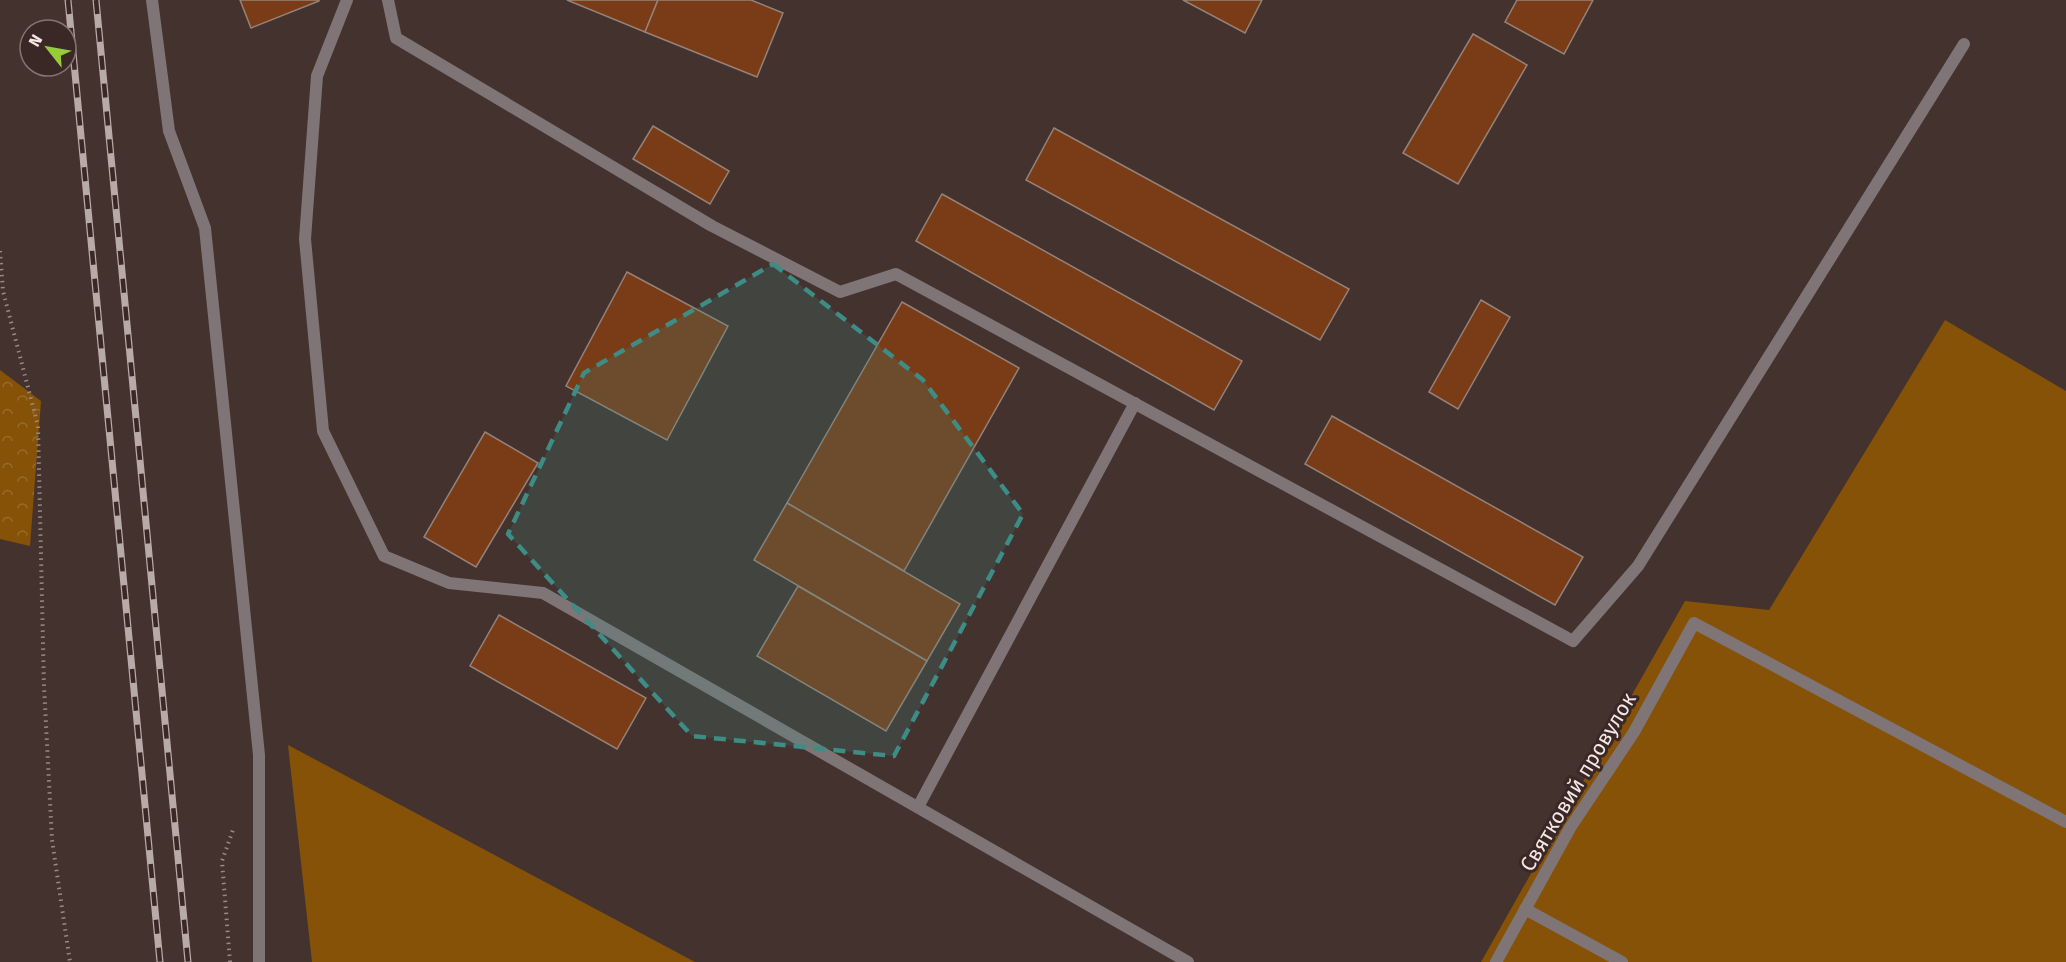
<svg xmlns="http://www.w3.org/2000/svg" width="2066" height="962" font-family="'Fira Sans',sans-serif">
<style>
.forest{fill:url(#forest-crowns)}
.green{fill:#855208}
.building{fill:#793c16;stroke:#958279;stroke-width:1.5}
.lines{fill:none;stroke-linecap:round;stroke-linejoin:round}
.path{stroke:#988886;stroke-width:4;stroke-dasharray:1.5 4.5;stroke-linecap:butt}
.service{stroke:#7f7576;stroke-width:12}
.minor{stroke:#7f7576;stroke-width:12}
.rail-casing{stroke:#b8aaa7;stroke-width:7}
.rail{stroke:#392825;stroke-width:4.5;stroke-dasharray:14;stroke-linecap:butt}
.marked{fill:#3d8d86;fill-opacity:0.2;stroke:#3d8d86;stroke-width:4.5;stroke-dasharray:12 8;stroke-linejoin:round}
.labels{text-anchor:middle;stroke-width:6;stroke-linejoin:round;paint-order:stroke}
.street-label{font-size:21px;fill:#f4e7e5;stroke:#392825}
</style>
<defs>
<pattern id="forest-crowns" width="20" height="18" patternUnits="userSpaceOnUse" patternTransform="scale(1.5)"><rect width="20" height="18" fill="#855208"/><path d="M2 6a3 3 0 1 1 6 0M12 15a3 3 0 1 1 6 0" fill="none" stroke="#976b2c"/></pattern>
</defs>
<rect width="100%" height="100%" fill="#44322f"/>
<path class="forest" d="M 0,370 L 41,401 L 30,546 L 0,539 Z"/>
<g class="green">
<path d="M 1945,320 L 2066,391 L 2066,962 L 1481,962 L 1685,601 L 1769,610 Z"/>
<path d="M 288,745 L 695,962 L 312,962 Z"/>
</g>
<g class="building">
<path d="M 240,0 L 319,0 L 319,1 L 251,28 Z"/>
<path d="M 567,0 L 658,0 L 645,32 Z"/>
<path d="M 658,0 L 751,0 L 783,13 L 757,77 L 645,32 Z"/>
<path d="M 1183,0 L 1262,0 L 1245,33 Z"/>
<path d="M 1517,0 L 1593,0 L 1564,54 L 1505,22 Z"/>
<path d="M 1473,34 L 1527,65 L 1458,184 L 1403,153 Z"/>
<path d="M 653,126 L 729,171 L 710,204 L 633,159 Z"/>
<path d="M 1054,128 L 1349,289 L 1320,340 L 1026,180 Z"/>
<path d="M 942,194 L 1242,361 L 1214,410 L 916,241 Z"/>
<path d="M 627,272 L 728,326 L 667,440 L 566,386 Z"/>
<path d="M 1481,300 L 1510,317 L 1458,409 L 1429,392 Z"/>
<path d="M 902,302 L 1019,368 L 904,571 L 787,503 Z"/>
<path d="M 1332,416 L 1583,557 L 1555,605 L 1305,464 Z"/>
<path d="M 485,432 L 538,463 L 476,567 L 424,537 Z"/>
<path d="M 787,503 L 960,604 L 927,661 L 754,560 Z"/>
<path d="M 798,586 L 927,661 L 886,731 L 757,656 Z"/>
<path d="M 499,615 L 646,698 L 617,749 L 470,666 Z"/>
</g>
<g class="lines">
<g class="path">
<path d="M 0,251 L 3,291 L 38,426 L 44,686 L 52,840 L 70,962"/>
<path d="M 230,962 L 222,861 L 234,827"/>
</g>
<g class="service">
<path d="M 347,0 L 317,76 L 305,239 L 323,431 L 384,556 L 449,583 L 543,593 L 1188,962"/>
<path d="M 388,0 L 396,38 L 712,226 L 840,292 L 896,274 L 1573,641 L 1638,566 L 1964,44"/>
<path d="M 918,807 L 1135,403"/>
<path d="M 1525,909 L 1622,962"/>
<path d="M 1496,962 L 1570,828 L 1634,732 L 1694,623 L 2066,822"/>
</g>
<path class="minor" d="M 152,0 L 169,131 L 205,228 L 259,755 L 259,962"/>
<defs>
<g id="rail">
<path d="M 68,0 L 160,962"/>
<path d="M 96,0 L 188,962"/>
</g>
</defs>
<use href="#rail" class="rail-casing"/>
<use href="#rail" class="rail"/>
</g>
<path class="marked" d="M 773,264 L 923,380 L 1023,514 L 894,756 L 692,736 L 508,534 L 584,373 Z"/>
<g class="labels">
<g class="street-label">
<text transform="translate(1578 782) rotate(-59)" y="7">Святковий провулок</text>
</g>
</g>
<g transform="translate(48 48) rotate(301)"><circle r="28" fill="#392825" stroke="#847472" stroke-width="1.5"/>
<path d="M0-4.5L10 22L0 15L-10 22Z" fill="#96cc3a"/>
<text y="-9" font-size="16" font-weight="bold" text-anchor="middle" fill="#f4e7e5">N</text>
</g>
</svg>
